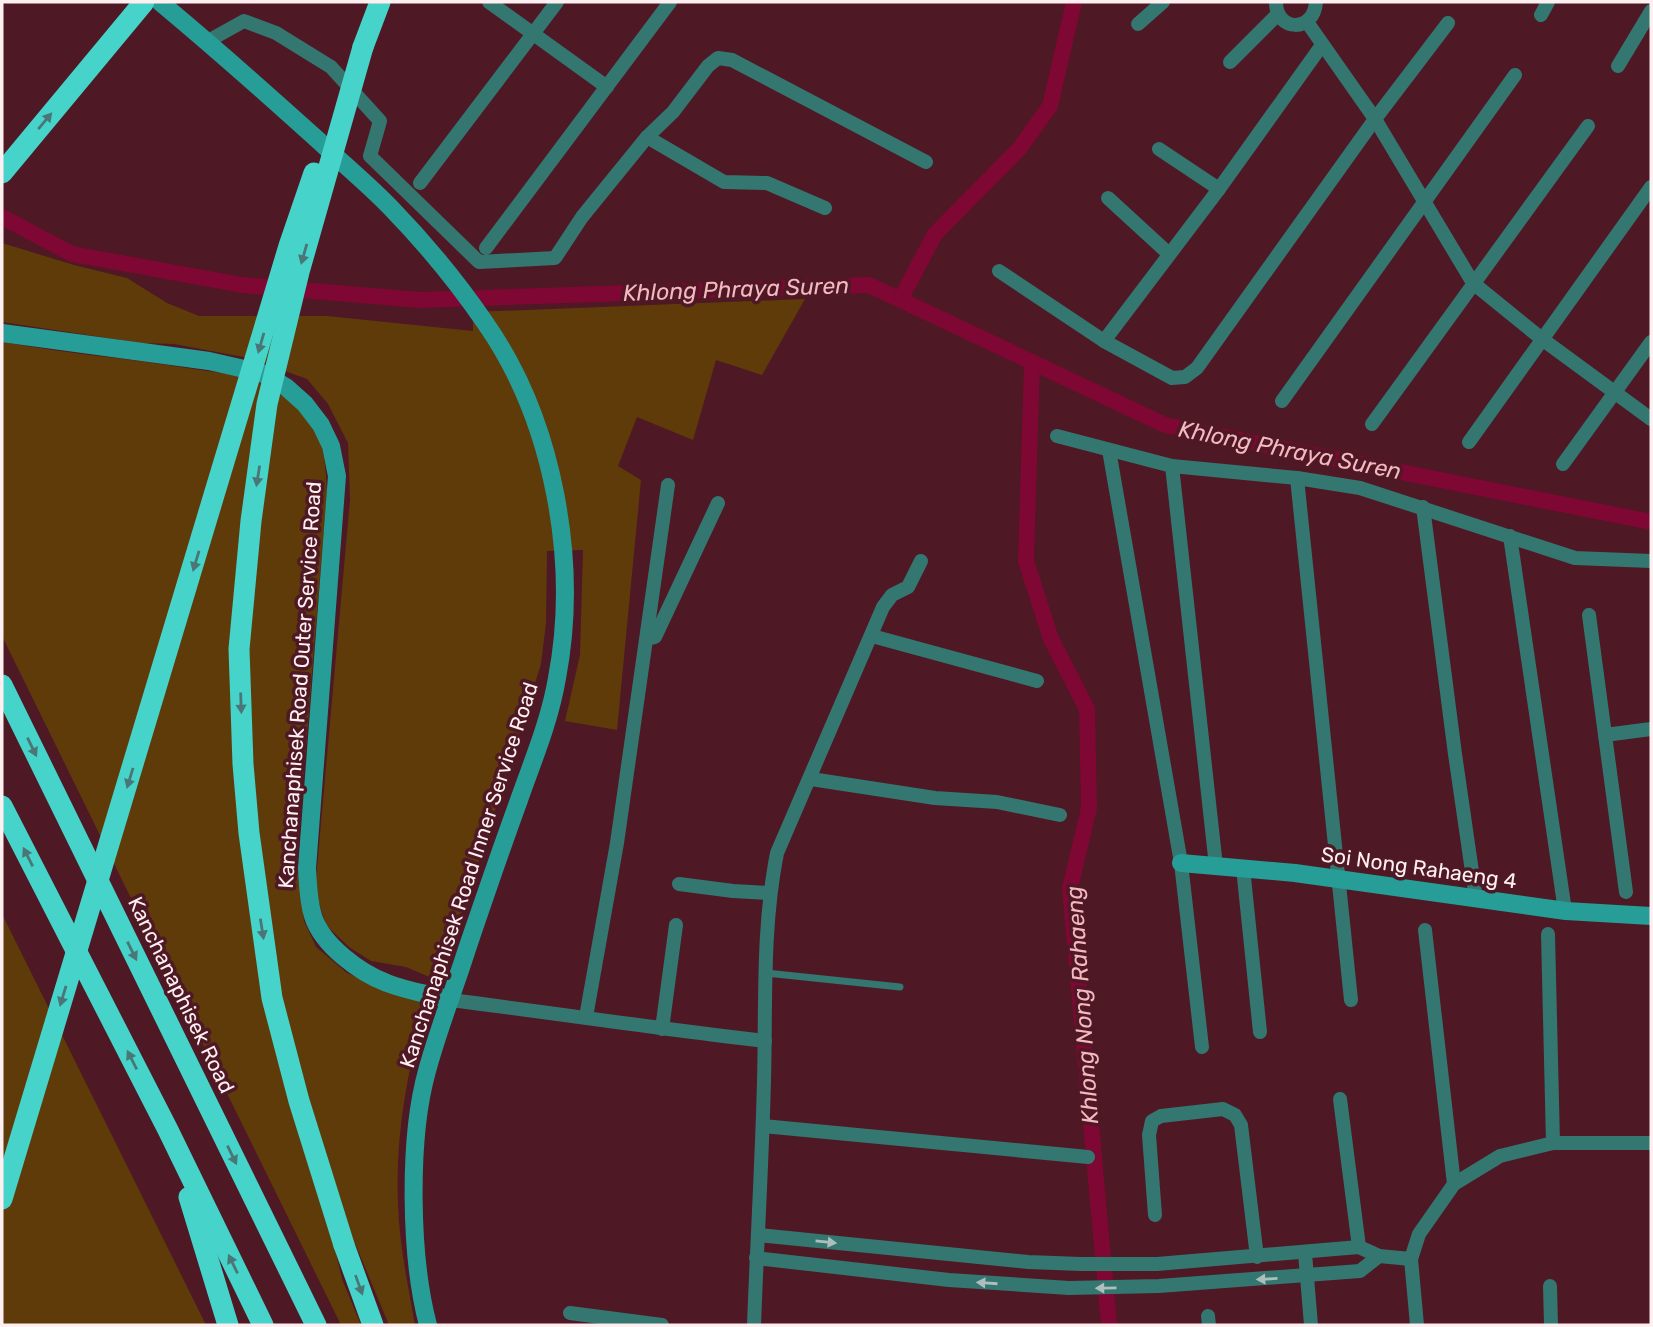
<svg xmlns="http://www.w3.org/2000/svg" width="1653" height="1327" font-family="Rubik,sans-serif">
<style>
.green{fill:#5f3b0a}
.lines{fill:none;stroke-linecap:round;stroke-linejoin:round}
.canal{stroke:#7f0733;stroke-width:16}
.lane{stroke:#347670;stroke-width:7}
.street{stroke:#347670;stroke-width:14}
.secondary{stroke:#269d96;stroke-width:18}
.highway{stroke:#46d3c9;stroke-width:21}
.highway-bridge{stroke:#46d3c9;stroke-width:21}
.oneway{fill:#4a7677}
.oneway2{fill:#adbfbd}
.labels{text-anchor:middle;stroke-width:7;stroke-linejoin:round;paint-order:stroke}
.street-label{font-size:21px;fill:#feeff1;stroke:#4e1825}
.water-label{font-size:23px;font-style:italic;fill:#f5b8c1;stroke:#4e1825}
</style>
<rect width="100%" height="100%" fill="#4e1825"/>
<g class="green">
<path d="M 2,243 L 74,265 L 127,278 L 167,303 L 199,316 L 327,316 L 473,331 L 473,312 L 805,299 L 762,375 L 716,360 L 693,440 L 637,417 L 618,466 L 641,480 L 617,730 L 565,721 L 580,655 L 583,550 L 547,551 L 546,623 L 541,664 L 446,966 L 434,979 L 406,967 L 371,961 L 349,947 L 326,925 L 315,890 L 350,500 L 348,443 L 328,404 L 307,379 L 249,358 L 174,344 L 141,343 L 2,322 Z"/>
<path d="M 2,342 C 63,353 125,358 187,368 C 212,372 241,374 265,384 C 280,391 297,403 308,416 C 324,436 326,468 327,492 L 297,855 L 304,921 L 316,947 L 347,973 L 419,1001 L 424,1011 C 407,1072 395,1139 398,1203 C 399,1243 408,1285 415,1325 L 389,1325 L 354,1241 L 335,1249 L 342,1279 L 361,1325 L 341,1325 L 2,636 Z"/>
<path d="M 2,914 L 206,1325 L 2,1325 Z"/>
</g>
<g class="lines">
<g class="canal">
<path d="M 2,217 L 72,254 L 242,285 L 420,300 L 869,285 L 1165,425 L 1651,522"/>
<path d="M 900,300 L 935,234 L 1019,149 L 1050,106 L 1074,2"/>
<path d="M 1032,362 L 1026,561 L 1051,639 L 1087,709 L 1089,808 L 1070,888 L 1109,1325"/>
</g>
<path class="lane" d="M 766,973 L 900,987"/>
<g class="street">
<path d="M 489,2 L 607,87"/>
<path d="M 1276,2 C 1276,32 1314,33 1316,2"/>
<path d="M 1541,15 L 1548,2"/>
<path d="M 1307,22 L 1375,119 L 1473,283 L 1542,339 L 1651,419"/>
<path d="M 1138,24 L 1163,2"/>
<path d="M 208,41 L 244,21 L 276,33 L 331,67 L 380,121 L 370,156 L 479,262 L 555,258 L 582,217 L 647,137 L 673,112 L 708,66 L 718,58 L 732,60 L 926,162"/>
<path d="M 1230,62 L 1278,14"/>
<path d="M 1618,66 L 1651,11"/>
<path d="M 647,137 L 724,182 L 767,183 L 825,208"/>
<path d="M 1159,149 L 1219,189"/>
<path d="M 420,183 L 557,2"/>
<path d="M 1108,198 L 1169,254"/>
<path d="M 486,248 L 670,2"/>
<path d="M 999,271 L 1104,341 L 1172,378 L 1185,377 L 1197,368 L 1375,119 L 1448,23"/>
<path d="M 1104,341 L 1219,189 L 1322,45"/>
<path d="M 1282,401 L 1515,75"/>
<path d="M 1372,424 L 1588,126"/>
<path d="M 1057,436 L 1172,466 L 1297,478 L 1360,488 L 1575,558 L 1651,561"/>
<path d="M 1469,442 L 1651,187"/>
<path d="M 1109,450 L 1181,863 L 1202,1047"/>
<path d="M 1563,464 L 1651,342"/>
<path d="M 1172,466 L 1216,866"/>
<path d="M 1297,478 L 1351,1000"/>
<path d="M 1423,507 L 1455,754 L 1476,899"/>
<path d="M 1510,536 L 1565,911"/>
<path d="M 1589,615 L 1626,892"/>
<path d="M 872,636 L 1037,681"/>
<path d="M 647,639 L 655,637 L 718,503"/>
<path d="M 1605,735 L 1651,729"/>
<path d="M 811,779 L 935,798 L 997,802 L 1060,815"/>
<path d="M 1243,868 L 1260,1032"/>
<path d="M 679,884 L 733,891 L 769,893"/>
<path d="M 1425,930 L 1454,1184"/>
<path d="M 1548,934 L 1553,1143"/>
<path d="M 450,1000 C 555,1013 660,1029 765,1041"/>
<path d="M 586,1017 L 617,843 L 668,485"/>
<path d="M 662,1029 L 676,925"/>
<path d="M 1340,1099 L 1359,1247"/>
<path d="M 763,1126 L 1088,1157"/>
<path d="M 1155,1215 L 1149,1135 L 1152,1121 L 1161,1116 L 1223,1109 L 1235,1115 L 1241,1125 L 1257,1257"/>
<path d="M 758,1235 L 1028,1262 L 1081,1264 L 1157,1264 L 1359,1247 L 1379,1256 L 1411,1259 L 1419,1234 L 1454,1184 L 1500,1156 L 1553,1143 L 1651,1143"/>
<path d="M 1305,1253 L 1311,1325"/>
<path d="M 756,1258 L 949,1280 L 1069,1288 L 1159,1286 L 1360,1271 L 1379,1256"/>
<path d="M 1411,1259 L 1417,1325"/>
<path d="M 1550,1286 L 1551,1325"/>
<path d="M 570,1313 L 662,1325"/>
<path d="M 1208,1316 L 1209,1325"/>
<path d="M 754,1325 C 757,1244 762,1162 764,1081 C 766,1005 762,929 777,853 L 883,607 L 892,595 L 908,587 L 921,561"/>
</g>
<g class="secondary">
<path d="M 160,2 C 214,47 267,94 319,141 C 342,163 368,184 391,208 C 425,243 458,283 486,324 C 554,422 579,562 557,678 C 550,720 533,760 519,800 C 501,849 484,899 467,949 C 454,990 438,1030 427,1071 C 408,1139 410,1257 428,1325"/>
<path d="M 2,333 L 209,361 L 262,373 L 286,387 L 305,404 L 321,425 L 331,446 L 337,476 L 307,868 C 308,884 308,900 313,916 C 322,945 360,973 387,983 C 407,991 429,994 450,1000"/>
<path d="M 1181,863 L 1295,873 L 1566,911 L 1651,916"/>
</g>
<g class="highway">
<path d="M 363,47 L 380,2"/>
<path d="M 2,173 L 144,2"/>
<path d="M 2,685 L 316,1325"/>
<path d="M 2,806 L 168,1130 L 263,1325"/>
<path d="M 189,1197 L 228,1325"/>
<path d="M 344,1245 L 373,1325"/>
</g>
<g class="highway-bridge">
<path d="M 2,1199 L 289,246 L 314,173"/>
<path d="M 344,1245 L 299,1101 L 272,998 L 249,833 L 243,764 L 239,649 L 251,521 L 267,404 L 299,272 L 363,47"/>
</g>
</g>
<defs><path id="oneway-solid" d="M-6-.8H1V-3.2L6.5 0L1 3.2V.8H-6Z" transform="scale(1.75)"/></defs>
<g class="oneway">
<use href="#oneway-solid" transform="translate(45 121) rotate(-50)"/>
<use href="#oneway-solid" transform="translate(304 254) rotate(106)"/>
<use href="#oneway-solid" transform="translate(261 343) rotate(106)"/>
<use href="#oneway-solid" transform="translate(258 476) rotate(99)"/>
<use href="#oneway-solid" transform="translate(196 561) rotate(107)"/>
<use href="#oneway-solid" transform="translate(241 703) rotate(88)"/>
<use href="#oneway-solid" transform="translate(32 747) rotate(64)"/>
<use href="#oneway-solid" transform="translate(130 778) rotate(107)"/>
<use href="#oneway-solid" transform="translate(28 857) rotate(-117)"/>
<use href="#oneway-solid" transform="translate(262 929) rotate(81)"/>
<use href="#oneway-solid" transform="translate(132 951) rotate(64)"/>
<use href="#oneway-solid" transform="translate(63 996) rotate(107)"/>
<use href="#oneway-solid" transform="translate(132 1060) rotate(-117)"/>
<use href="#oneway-solid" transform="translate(232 1155) rotate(64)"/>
<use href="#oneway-solid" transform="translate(233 1264) rotate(-116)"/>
<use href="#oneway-solid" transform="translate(359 1285) rotate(70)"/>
</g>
<g class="oneway2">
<use href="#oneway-solid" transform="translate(826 1242) rotate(6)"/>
<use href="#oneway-solid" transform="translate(1267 1279) rotate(177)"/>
<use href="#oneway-solid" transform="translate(987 1283) rotate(-176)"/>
<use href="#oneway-solid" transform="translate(1106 1288) rotate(179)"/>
</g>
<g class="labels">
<g class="street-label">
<text transform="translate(300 685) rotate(-86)" y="7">Kanchanaphisek Road Outer Service Road</text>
<text transform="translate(1419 868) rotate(8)" y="7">Soi Nong Rahaeng 4</text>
<text transform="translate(469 875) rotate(-72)" y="7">Kanchanaphisek Road Inner Service Road</text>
<text transform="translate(181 995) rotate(64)" y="7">Kanchanaphisek Road</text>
</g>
<g class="water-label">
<text transform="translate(736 289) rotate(-2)" y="8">Khlong Phraya Suren</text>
<text transform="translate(1290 450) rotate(11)" y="8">Khlong Phraya Suren</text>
<text transform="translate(1082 1005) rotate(-94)" y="8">Khlong Nong Rahaeng</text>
</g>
</g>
<rect width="1653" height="1327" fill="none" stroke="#feeff1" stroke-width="7"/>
</svg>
